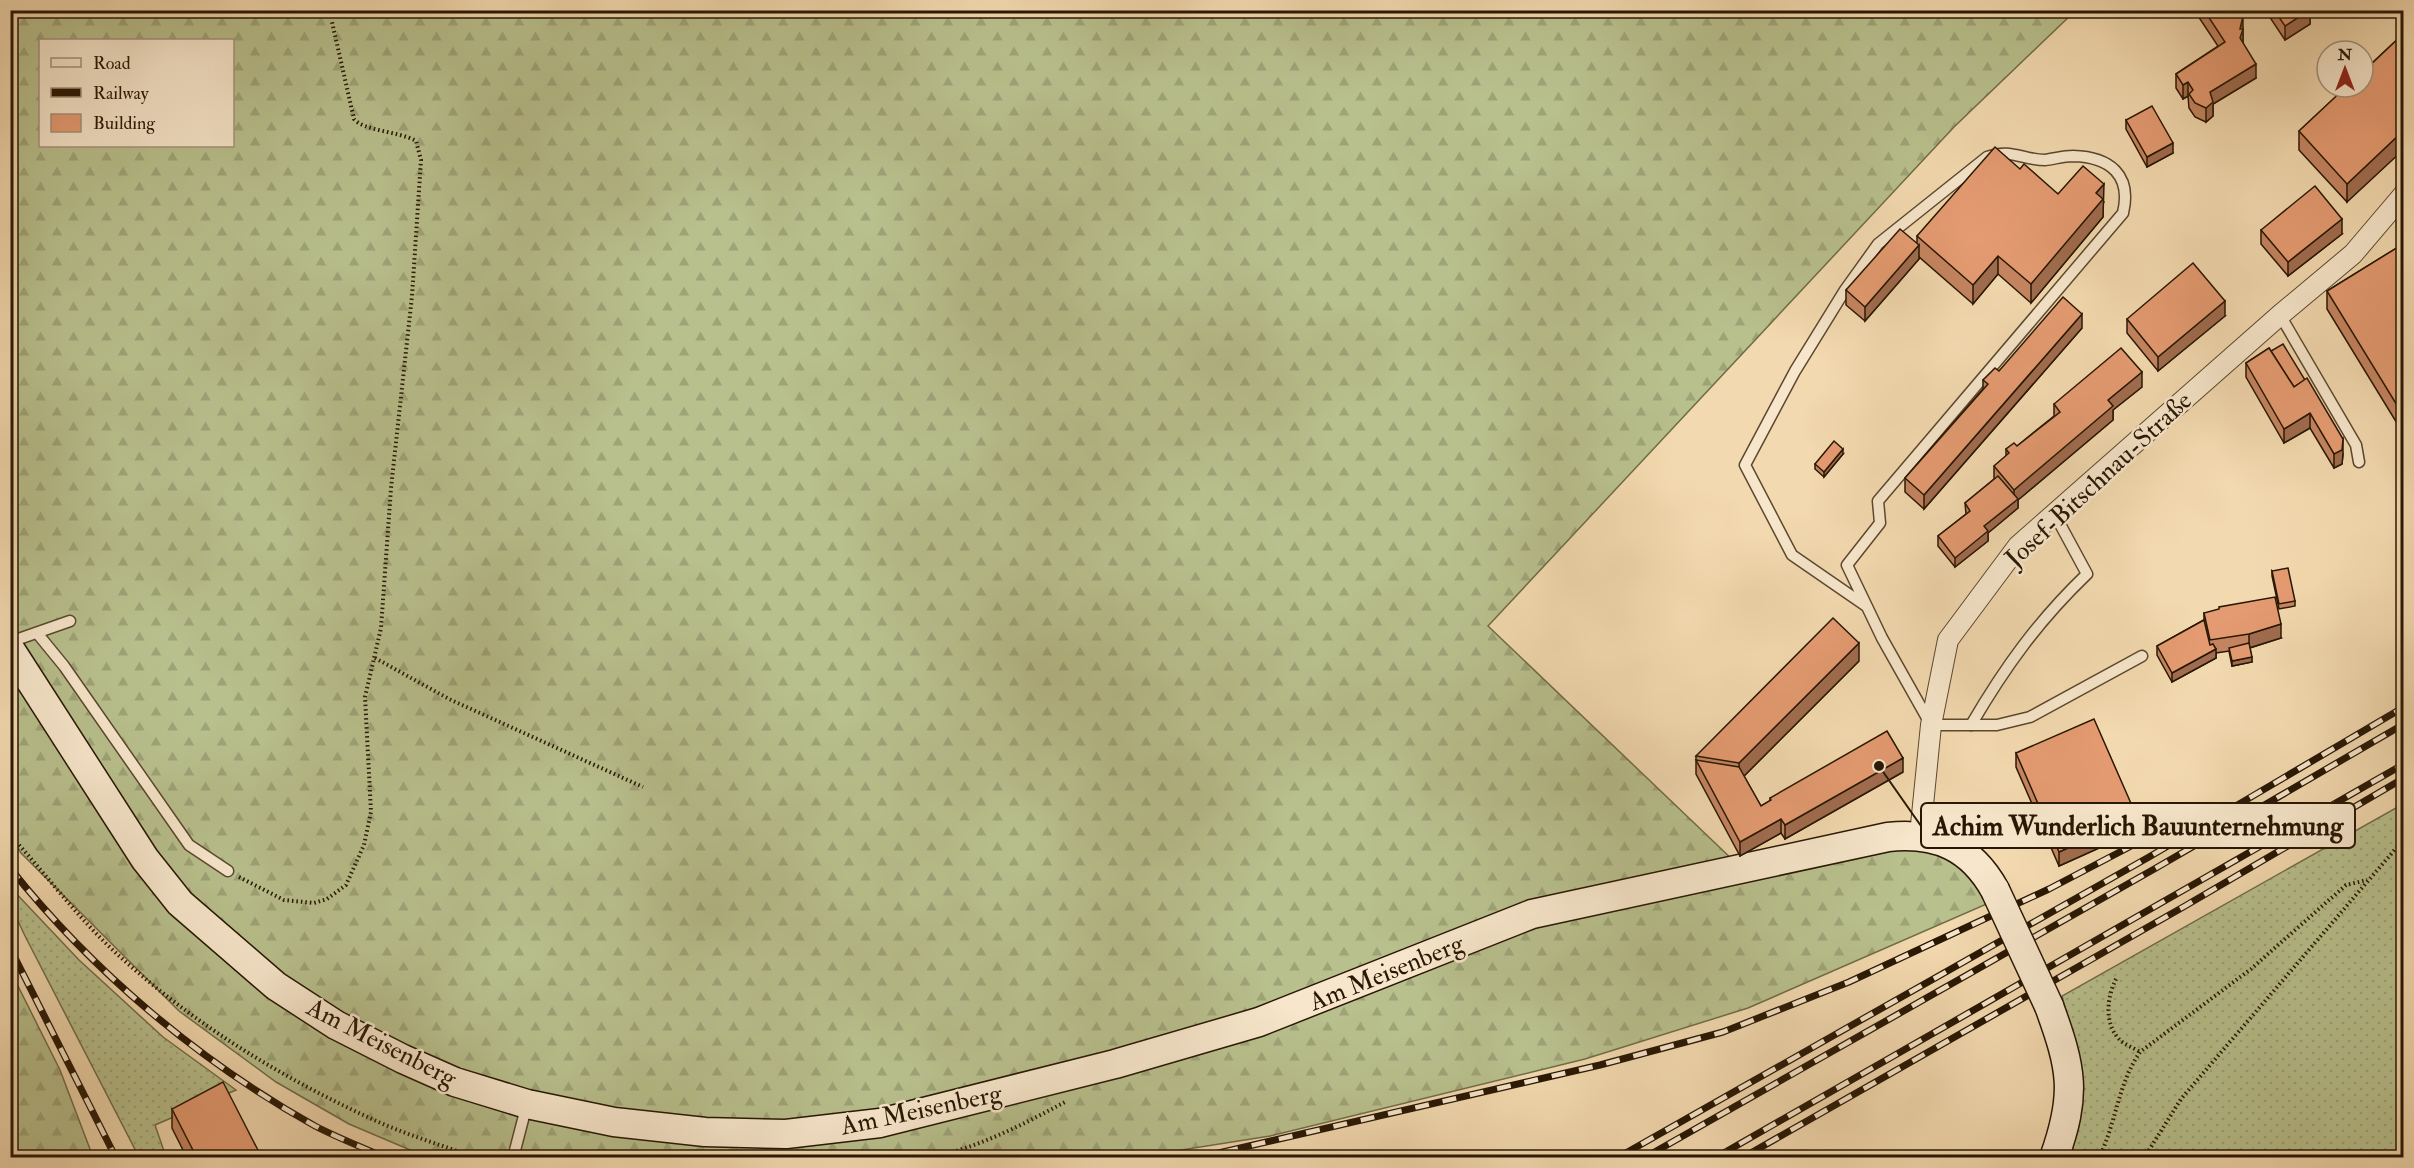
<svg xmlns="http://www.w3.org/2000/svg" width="2414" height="1168" font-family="'IM FELL Double Pica',serif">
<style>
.grass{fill:url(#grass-dots);stroke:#706c48;stroke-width:1.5}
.forest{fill:url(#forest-firs);stroke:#706c48;stroke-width:1.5;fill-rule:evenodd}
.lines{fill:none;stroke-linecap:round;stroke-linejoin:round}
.lane-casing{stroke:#5b482f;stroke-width:13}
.street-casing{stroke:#5b482f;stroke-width:22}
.secondary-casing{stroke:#281704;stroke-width:31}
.path{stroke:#281704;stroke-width:4;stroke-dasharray:1.5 3;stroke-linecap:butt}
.lane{stroke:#f7e6cb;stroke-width:10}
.street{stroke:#f7e6cb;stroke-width:20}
.secondary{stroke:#f7e6cb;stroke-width:28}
.rail-casing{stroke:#281704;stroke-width:7}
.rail{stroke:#f7e6cb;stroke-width:4.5;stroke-dasharray:14;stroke-linecap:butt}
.secondary-bridge-casing{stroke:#281704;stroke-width:31;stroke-linecap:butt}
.secondary-bridge{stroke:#f7e6cb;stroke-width:28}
.wall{fill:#c58561;stroke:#281704;stroke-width:1.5}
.shaded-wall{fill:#a06c4f;stroke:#281704;stroke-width:1.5}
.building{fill:#e59b71;stroke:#281704;stroke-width:1.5}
.labels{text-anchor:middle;stroke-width:5;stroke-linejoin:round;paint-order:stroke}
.street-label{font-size:26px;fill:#281704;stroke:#f7e6cb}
.leader{fill:none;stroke:#281704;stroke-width:2}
.callout-dot{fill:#281704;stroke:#f7e6cb;stroke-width:2}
.callout{fill:#f7e6cb;stroke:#281704;stroke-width:2}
.callout-label{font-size:27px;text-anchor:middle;font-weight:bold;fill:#281704}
</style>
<defs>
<pattern id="grass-dots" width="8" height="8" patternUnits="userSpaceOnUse" patternTransform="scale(1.5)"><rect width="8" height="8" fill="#b8c08d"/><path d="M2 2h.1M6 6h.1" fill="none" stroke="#9ea478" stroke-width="1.8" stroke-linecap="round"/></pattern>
<pattern id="forest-firs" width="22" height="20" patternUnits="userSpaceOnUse" patternTransform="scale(1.5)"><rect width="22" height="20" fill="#b8c08d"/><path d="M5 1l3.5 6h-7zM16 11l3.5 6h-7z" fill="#9ea478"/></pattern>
</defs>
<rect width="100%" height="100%" fill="#f3d9af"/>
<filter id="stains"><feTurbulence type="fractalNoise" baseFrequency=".00333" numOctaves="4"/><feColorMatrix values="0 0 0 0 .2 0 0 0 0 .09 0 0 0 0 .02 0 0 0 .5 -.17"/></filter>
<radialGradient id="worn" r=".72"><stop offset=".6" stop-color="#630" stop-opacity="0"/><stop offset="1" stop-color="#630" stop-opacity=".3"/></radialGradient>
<g class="grass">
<path d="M 2403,804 L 2403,1157 L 2067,1157 C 2096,1108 2075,1047 2062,996 Z"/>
<path d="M 10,887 L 79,960 L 163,1037 L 236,1090 L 155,1125 L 166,1157 L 139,1157 L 25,936 L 11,906 Z"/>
</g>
<g class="forest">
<path d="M 10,11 L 2075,11 L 1954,127 L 1488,626 L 1737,864 L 1893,845 L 1954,858 L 1989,903 L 1748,1008 L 1585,1059 L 1270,1136 L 1137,1157 L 429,1158 L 349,1124 L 276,1082 L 179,1011 L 21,853 L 11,837 ZM 40,40 L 232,40 L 232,146 L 40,146 Z"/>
<path d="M 10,970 L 60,1070 L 93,1157 L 11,1157 Z"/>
</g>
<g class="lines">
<defs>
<g id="lane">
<path d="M 2280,315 L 2356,445 L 2359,462"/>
<path d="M 1866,606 L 1792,555 L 1745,465 L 1795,371 L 1845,290 L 1878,244 L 1987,157 C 2010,148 2023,160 2045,160 C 2054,159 2063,156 2073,156 C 2110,157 2132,175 2123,213 L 1878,501 L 1880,523 L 1847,565 L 1882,638 L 1931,725 L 1997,725 L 2030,717 L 2142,656"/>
<path d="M 37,633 L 64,666 L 189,845 L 228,871"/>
<path d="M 10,642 L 70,621"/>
<path d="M 1971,725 C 2005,667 2038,621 2087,574 L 2054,513"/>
<path d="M 513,1158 L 527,1104"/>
</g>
<path id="street" d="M 1920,835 L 1931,725 L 1948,640 L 2018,546 L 2280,315 L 2353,254 L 2404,194"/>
<g id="secondary">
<path d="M 10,649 L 145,859 L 180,903 L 276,986 L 336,1025 L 403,1059 L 455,1082 L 527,1104 L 614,1122 L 705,1132 L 786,1134 L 880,1123 L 1115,1064 L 1259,1022 L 1532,914 L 1888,837 C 1937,832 1971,847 1995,890"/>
<path d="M 2049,1006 C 2072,1069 2077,1094 2054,1158"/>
</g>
</defs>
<use href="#lane" class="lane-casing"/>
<use href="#street" class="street-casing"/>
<use href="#secondary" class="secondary-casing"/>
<g class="path">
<path d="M 375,658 L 449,699 L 643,787"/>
<path d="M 10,835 C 46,874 77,917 116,953 C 192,1023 280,1077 374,1120 C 407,1135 442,1145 476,1158"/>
<path d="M 239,877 L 284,900 L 314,903 L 327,899 L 346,885 L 364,845 L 371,812 L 365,697 L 381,628 L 391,488 L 412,296 L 421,160 L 416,141 C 398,131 364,131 354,119 L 332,22"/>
<path d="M 2116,979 C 2107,997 2104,1023 2119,1039 C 2123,1044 2134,1048 2140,1052"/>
<path d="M 926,1158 C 974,1150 1022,1125 1065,1102"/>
<path d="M 2099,1158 C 2116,1123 2118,1084 2140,1052 L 2251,969 L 2346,885 L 2367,880"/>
<path d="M 2144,1158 L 2181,1099 L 2404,839"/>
</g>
<use href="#lane" class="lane"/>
<use href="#street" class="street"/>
<use href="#secondary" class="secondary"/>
<defs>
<g id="rail">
<path d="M 10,868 C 92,971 200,1062 315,1126 C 338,1138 362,1147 386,1158"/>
<path d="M 10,948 L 116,1158"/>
<path d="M 1197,1158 L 1600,1065 L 1723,1032 L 1849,982 L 2049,889 L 2135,844"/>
<path d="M 1617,1158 L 2149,857 L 2404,707"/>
<path d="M 1644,1158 L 2156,868 L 2404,724"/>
<path d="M 1715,1158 L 2404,764"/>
<path d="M 1742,1158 L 2185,906 L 2404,778"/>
</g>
</defs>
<use href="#rail" class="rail-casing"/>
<use href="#rail" class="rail"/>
<defs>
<path id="secondary-bridge" d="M 1995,890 L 2049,1006"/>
</defs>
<use href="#secondary-bridge" class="secondary-bridge-casing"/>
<use href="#secondary-bridge" class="secondary-bridge"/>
</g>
<g class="wall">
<path d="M 2194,10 L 2239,10 L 2243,29 L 2243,43 L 2256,78 L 2213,104 L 2213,116 L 2206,122 L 2195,117 L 2189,108 L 2188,96 L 2183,99 L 2176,88 L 2176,74 L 2218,46 Z"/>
<path d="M 2265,10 L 2310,10 L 2310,24 L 2285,40 Z"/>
<path d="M 2403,34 L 2347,202 L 2299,150 L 2299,131 Z"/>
<path d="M 2126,120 L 2173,153 L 2147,167 L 2126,129 Z"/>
<path d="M 2020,169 L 2058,194 L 2104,202 L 2103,204 L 2103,217 L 2031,303 L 1998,274 L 1973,304 L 1919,257 L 1919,259 L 1865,321 L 1846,305 L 1846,290 L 1917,243 L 1917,236 Z"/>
<path d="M 2261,230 L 2342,234 L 2288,276 L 2261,244 Z"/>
<path d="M 2403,244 L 2403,433 L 2327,309 L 2327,291 Z"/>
<path d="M 2225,316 L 2158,371 L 2127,333 L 2127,319 Z"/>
<path d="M 2082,328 L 1924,509 L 1905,492 L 1905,478 L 1983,389 L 1983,380 L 1999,371 Z"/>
<path d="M 2269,348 L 2343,454 L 2342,464 L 2334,468 L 2310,428 L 2284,443 L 2246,377 L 2246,363 Z"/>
<path d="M 2142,387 L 2113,410 L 2113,420 L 2018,500 L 2018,508 L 1988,533 L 1988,541 L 1955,567 L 1938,546 L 1938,536 L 1966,514 L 1965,503 L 1994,479 L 1994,466 L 2006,456 L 2006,449 L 2017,446 L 2054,416 L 2054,404 Z"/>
<path d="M 1843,454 L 1824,477 L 1815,469 L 1815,464 Z"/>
<path d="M 2272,571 L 2295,601 L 2295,606 L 2279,609 L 2272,576 Z"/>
<path d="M 2204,613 L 2281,638 L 2250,648 L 2252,662 L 2232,666 L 2229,651 L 2216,653 L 2216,658 L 2172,682 L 2157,655 L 2157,646 L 2204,620 Z"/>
<path d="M 1859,661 L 1744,776 L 1761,806 L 1770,801 L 1770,798 L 1903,772 L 1785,839 L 1781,833 L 1740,856 L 1696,774 L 1696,756 Z"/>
<path d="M 2016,753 L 2137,831 L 2059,866 L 2016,767 Z"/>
<path d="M 172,1109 L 262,1158 L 187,1158 L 172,1128 Z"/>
</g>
<g class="shaded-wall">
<path d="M 2310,10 L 2310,24 L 2285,40 L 2285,26 Z"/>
<path d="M 2243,16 L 2243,43 L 2240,52 L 2240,29 Z"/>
<path d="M 2256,64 L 2256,78 L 2213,104 L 2213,116 L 2206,122 L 2206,108 L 2210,92 Z"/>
<path d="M 2188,82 L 2188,96 L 2183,99 L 2183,85 Z"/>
<path d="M 2403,131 L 2403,150 L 2347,202 L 2347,184 Z"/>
<path d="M 2173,143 L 2173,153 L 2147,167 L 2147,157 Z"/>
<path d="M 2104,184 L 2103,217 L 2031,303 L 2031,284 L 2096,193 Z"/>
<path d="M 2342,219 L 2342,234 L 2288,276 L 2288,262 Z"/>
<path d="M 1919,245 L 1919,259 L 1865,321 L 1865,307 Z"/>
<path d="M 1998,256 L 1998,274 L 1973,304 L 1973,285 Z"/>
<path d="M 2225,301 L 2225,316 L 2158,371 L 2158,357 Z"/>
<path d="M 2082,314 L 2082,328 L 1924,509 L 1924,495 Z"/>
<path d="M 2142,372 L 2142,387 L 2113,410 L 2113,420 L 2018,500 L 2018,508 L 1988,533 L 1988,541 L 1955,567 L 1955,558 L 1984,526 L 2014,502 L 2014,490 L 2108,400 Z"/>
<path d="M 2310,413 L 2310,428 L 2284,443 L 2284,429 Z"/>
<path d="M 2343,439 L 2343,454 L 2342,464 L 2334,468 L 2334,454 Z"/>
<path d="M 1843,449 L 1843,454 L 1824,477 L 1824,472 Z"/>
<path d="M 2281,624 L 2281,638 L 2249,648 L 2249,634 Z"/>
<path d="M 1859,643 L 1859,661 L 1739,781 L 1739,763 Z"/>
<path d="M 2216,649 L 2216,658 L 2172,682 L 2172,673 Z"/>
<path d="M 2252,657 L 2252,662 L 2232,666 L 2232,661 Z"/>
<path d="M 1903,758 L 1903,772 L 1785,839 L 1785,825 Z"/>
<path d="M 2137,817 L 2137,831 L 2059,866 L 2059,852 Z"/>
<path d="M 1781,819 L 1781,833 L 1740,856 L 1740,842 Z"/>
</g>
<g class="building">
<path d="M 2204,10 L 2239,10 L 2243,16 L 2240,29 L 2243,29 L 2240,38 L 2256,64 L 2210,92 L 2213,102 L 2206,108 L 2195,103 L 2189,94 L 2193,90 L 2188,82 L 2183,85 L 2176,74 L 2225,42 Z"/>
<path d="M 2274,10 L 2309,10 L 2285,26 Z"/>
<path d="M 2403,34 L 2403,131 L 2347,184 L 2299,131 L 2346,87 L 2363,87 L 2363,72 Z"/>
<path d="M 2152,106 L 2173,143 L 2147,157 L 2126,120 Z"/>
<path d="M 1995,147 L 2020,169 L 2024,164 L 2058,194 L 2083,166 L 2104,184 L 2096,193 L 2103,199 L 2031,284 L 1998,256 L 1973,285 L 1917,236 Z"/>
<path d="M 2315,186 L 2342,219 L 2288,262 L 2261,230 Z"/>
<path d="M 1900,229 L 1919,245 L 1865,307 L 1846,290 Z"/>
<path d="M 2403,244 L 2403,415 L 2327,291 Z"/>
<path d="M 2193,263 L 2225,301 L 2158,357 L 2127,319 Z"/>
<path d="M 2063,297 L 2082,314 L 1924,495 L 1905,478 L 1988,384 L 1983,380 L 1995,368 L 1999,371 Z"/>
<path d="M 2283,344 L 2305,380 L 2294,387 L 2271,351 Z"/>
<path d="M 2121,348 L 2142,372 L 2108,400 L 2113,406 L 2014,490 L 1994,466 L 2009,453 L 2006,449 L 2014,443 L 2017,446 L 2060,412 L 2054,404 Z"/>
<path d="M 2269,348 L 2294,387 L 2307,378 L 2343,439 L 2342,450 L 2334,454 L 2310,413 L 2284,429 L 2246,363 Z"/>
<path d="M 1834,441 L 1843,449 L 1824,472 L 1815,464 Z"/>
<path d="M 1998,476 L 2018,499 L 1984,526 L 1988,531 L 1955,558 L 1938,536 L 1970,511 L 1965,503 Z"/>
<path d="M 2288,568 L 2295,601 L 2279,604 L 2272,571 Z"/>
<path d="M 2275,597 L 2281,624 L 2249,634 L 2210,640 L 2204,613 L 2219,609 L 2219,607 Z"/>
<path d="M 1833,618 L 1859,643 L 1739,763 L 1696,756 Z"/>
<path d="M 2204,620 L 2210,645 L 2213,644 L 2216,649 L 2172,673 L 2157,646 Z"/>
<path d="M 2249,643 L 2252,657 L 2232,661 L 2229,648 Z"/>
<path d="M 2094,719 L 2137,817 L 2059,852 L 2016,753 Z"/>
<path d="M 1887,731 L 1903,758 L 1785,825 L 1781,819 L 1740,842 L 1696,760 L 1739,767 L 1761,806 L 1771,800 L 1770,798 Z"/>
<path d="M 223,1082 L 262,1158 L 197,1158 L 172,1109 Z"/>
</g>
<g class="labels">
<g class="street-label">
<text transform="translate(2098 479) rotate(-43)" y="9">Josef-Bitschnau-Straße</text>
<text transform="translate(1386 972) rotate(-22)" y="9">Am Meisenberg</text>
<text transform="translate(382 1042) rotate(27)" y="9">Am Meisenberg</text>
<text transform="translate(921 1109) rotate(-12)" y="9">Am Meisenberg</text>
</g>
</g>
<path class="leader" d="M1879 766L1921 826"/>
<circle class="callout-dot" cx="1879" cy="766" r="6"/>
<rect class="callout" x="1921" y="803" width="434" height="45" rx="6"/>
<g class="callout-label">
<text x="2138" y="835">Achim Wunderlich Bauunternehmung</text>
</g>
<rect width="2414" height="1168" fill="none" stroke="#f3d9af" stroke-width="36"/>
<rect x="12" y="12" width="2390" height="1144" fill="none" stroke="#281704" stroke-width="3"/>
<rect x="18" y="18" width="2378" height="1132" fill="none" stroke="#281704" stroke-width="1.5"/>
<rect x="39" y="39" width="195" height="108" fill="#f7e6cb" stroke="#a4937b" stroke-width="1.5"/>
<rect x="51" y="58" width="30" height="9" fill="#f7e6cb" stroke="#a4937b" stroke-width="1.5"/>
<text x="93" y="69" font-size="18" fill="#281704">Road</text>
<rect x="51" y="88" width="30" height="9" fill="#281704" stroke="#a4937b" stroke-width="1.5"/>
<text x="93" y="99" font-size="18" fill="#281704">Railway</text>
<rect x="51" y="114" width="30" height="18" fill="#e59b71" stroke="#a4937b" stroke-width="1.5"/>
<text x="93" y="129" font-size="18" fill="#281704">Building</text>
<g transform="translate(2345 69)"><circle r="28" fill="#f7e6cb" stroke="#a4937b" stroke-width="1.5"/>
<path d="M0-4.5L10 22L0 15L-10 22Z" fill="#8f2418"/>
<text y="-9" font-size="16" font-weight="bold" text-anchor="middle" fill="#281704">N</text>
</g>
<rect width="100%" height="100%" filter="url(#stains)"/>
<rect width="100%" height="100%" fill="url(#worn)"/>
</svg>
